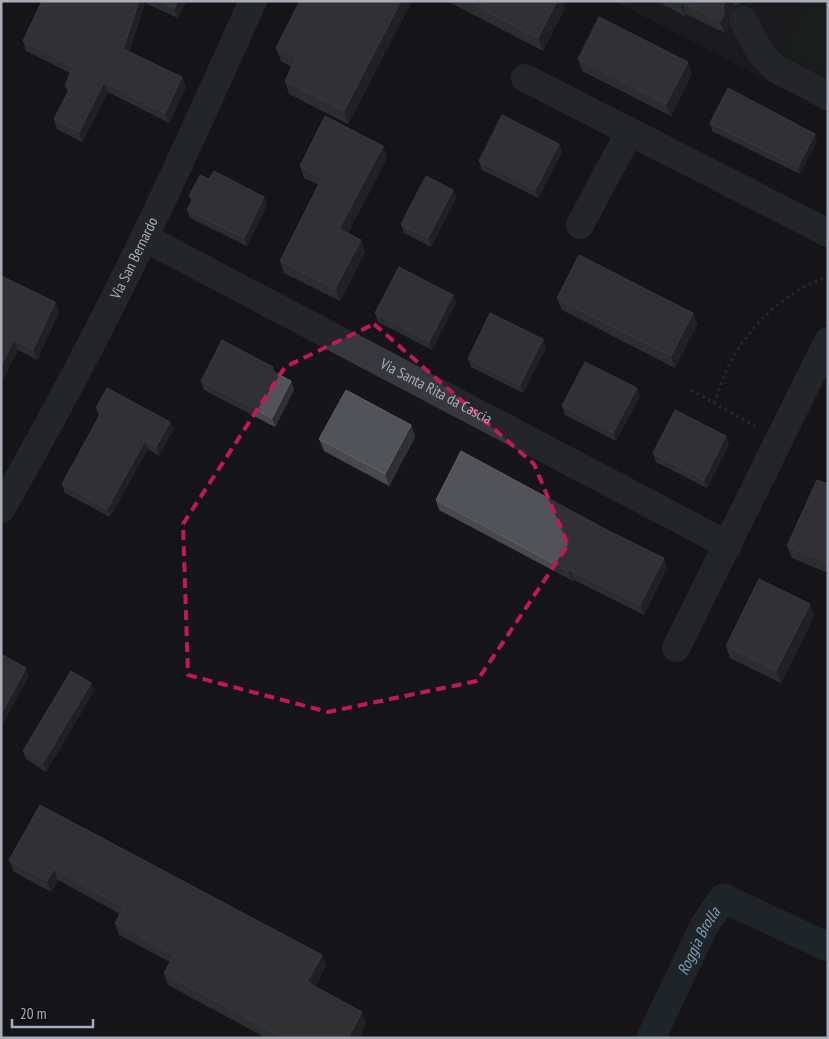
<svg xmlns="http://www.w3.org/2000/svg" width="829" height="1039" font-family="'PT Sans Narrow',sans-serif">
<style>
.built{fill:#222225}
.green{fill:#1e261f}
.lines{fill:none;stroke-linecap:round;stroke-linejoin:round}
.canal{stroke:#2c353c;stroke-width:29}
.path{stroke:#3d3f44;stroke-width:3;stroke-dasharray:2.5 4;stroke-linecap:butt}
.minor{stroke:#37383d;stroke-width:28}
.wall{fill:#47494d}
.shaded-wall{fill:#2f3033}
.building{fill:#525359;stroke:#5f6168}
.marked{fill:none;stroke:#c2185b;stroke-width:4;stroke-dasharray:10 6;stroke-linejoin:round}
.labels{text-anchor:middle;stroke-width:4.5;stroke-linejoin:round;paint-order:stroke}
.street-label{font-size:15px;fill:#a8adb8;stroke:#111113}
.water-label{font-size:16px;font-style:italic;fill:#7f9bb3;stroke:#111113}
</style>
<rect width="100%" height="100%" fill="#161618"/>
<path class="built" d="M 614,1 L 828,1 L 828,112 Z"/>
<path class="green" d="M 808,1 L 828,1 L 828,72 L 783,51 Z"/>
<g class="lines">
<path class="canal" id="s1" d="M 651,1038 L 704,926 L 723,898 L 828,947"/>
<g class="path">
<path d="M 691,390 L 755,426"/>
<path d="M 714,403 C 720,387 725,371 734,356 C 754,321 789,289 828,277"/>
</g>
<g class="minor">
<path d="M 743,20 L 760,52 L 775,68 L 828,96"/>
<path d="M 525,78 L 828,233"/>
<path d="M 580,225 L 608,172 L 630,132"/>
<path id="s2" d="M 145,238 L 728,545"/>
<path id="s3" d="M 1,509 C 52,420 100,330 144,238 C 182,160 217,80 253,1"/>
<path d="M 676,648 L 828,341"/>
</g>
</g>
<g class="wall">
<path d="M 42,1 L 186,1 L 178,18 L 145,3 L 129,52 L 182,77 L 186,87 L 169,123 L 108,92 L 82,142 L 57,129 L 54,119 L 68,93 L 65,86 L 70,73 L 26,51 L 23,41 Z"/>
<path d="M 300,1 L 412,1 L 348,124 L 289,94 L 285,81 L 292,67 L 281,61 L 276,48 Z"/>
<path d="M 447,1 L 562,1 L 565,8 L 543,51 Z"/>
<path d="M 656,1 L 741,1 L 739,5 L 735,6 L 730,12 L 727,19 L 729,25 L 725,33 L 686,14 L 685,16 Z"/>
<path d="M 578,59 L 692,74 L 671,116 L 582,71 Z"/>
<path d="M 710,123 L 817,141 L 800,174 L 712,131 Z"/>
<path d="M 559,144 L 562,152 L 538,198 L 482,170 L 479,161 Z"/>
<path d="M 383,146 L 387,158 L 348,233 L 361,240 L 365,252 L 340,301 L 284,273 L 280,261 L 319,185 L 304,178 L 300,166 Z"/>
<path d="M 209,179 L 264,197 L 267,205 L 247,246 L 190,218 L 187,210 L 192,202 L 189,196 Z"/>
<path d="M 453,190 L 456,198 L 431,247 L 404,233 L 401,224 Z"/>
<path d="M 1,276 L 55,302 L 59,312 L 37,360 L 18,350 L 1,383 Z"/>
<path d="M 453,295 L 456,303 L 432,350 L 378,322 L 375,313 Z"/>
<path d="M 557,298 L 693,313 L 697,325 L 675,368 L 562,310 Z"/>
<path d="M 543,339 L 546,348 L 523,393 L 471,367 L 468,359 Z"/>
<path d="M 273,367 L 275,372 L 291,381 L 294,390 L 275,427 L 204,390 L 201,381 Z"/>
<path d="M 640,396 L 616,441 L 565,415 L 562,406 Z"/>
<path d="M 96,408 L 170,422 L 173,430 L 159,456 L 148,449 L 110,517 L 65,493 L 62,484 L 99,416 Z"/>
<path d="M 411,425 L 415,437 L 389,486 L 324,451 L 319,439 Z"/>
<path d="M 729,444 L 707,488 L 656,462 L 653,453 Z"/>
<path d="M 828,484 L 828,573 L 792,558 L 787,546 Z"/>
<path d="M 436,500 L 667,568 L 644,615 L 574,580 L 573,581 L 439,510 Z"/>
<path d="M 810,604 L 814,616 L 781,683 L 730,658 L 726,646 Z"/>
<path d="M 91,683 L 94,691 L 46,772 L 26,759 L 23,751 Z"/>
<path d="M 40,805 L 322,955 L 326,966 L 315,987 L 366,1024 L 359,1038 L 266,1038 L 168,985 L 164,973 L 170,962 L 119,935 L 115,923 L 120,914 L 58,880 L 51,892 L 14,872 L 9,860 Z"/>
</g>
<g class="shaded-wall">
<path d="M 139,1 L 145,1 L 145,3 L 126,59 L 123,49 Z"/>
<path d="M 178,1 L 186,1 L 178,18 L 174,9 Z"/>
<path d="M 401,1 L 412,1 L 348,124 L 344,111 Z"/>
<path d="M 557,1 L 562,1 L 565,8 L 543,51 L 538,38 Z"/>
<path d="M 725,1 L 733,1 L 735,6 L 730,12 L 727,19 L 729,25 L 725,33 L 720,22 Z"/>
<path d="M 682,2 L 686,14 L 685,16 L 681,5 Z"/>
<path d="M 688,62 L 692,74 L 671,116 L 666,104 Z"/>
<path d="M 182,77 L 186,87 L 169,123 L 165,113 Z"/>
<path d="M 104,82 L 108,92 L 82,142 L 79,132 Z"/>
<path d="M 815,134 L 817,141 L 800,174 L 798,167 Z"/>
<path d="M 559,144 L 562,152 L 538,198 L 535,190 Z"/>
<path d="M 383,146 L 387,158 L 344,240 L 339,229 Z"/>
<path d="M 453,190 L 456,198 L 431,247 L 428,238 Z"/>
<path d="M 264,197 L 267,205 L 247,246 L 244,238 Z"/>
<path d="M 361,240 L 365,252 L 340,301 L 335,289 Z"/>
<path d="M 453,295 L 456,303 L 432,350 L 429,342 Z"/>
<path d="M 55,302 L 59,312 L 37,360 L 33,350 Z"/>
<path d="M 693,313 L 697,325 L 675,368 L 671,356 Z"/>
<path d="M 543,339 L 546,348 L 523,393 L 520,385 Z"/>
<path d="M 14,340 L 18,350 L 1,383 L 1,366 Z"/>
<path d="M 291,381 L 294,390 L 275,427 L 272,418 Z"/>
<path d="M 637,388 L 640,396 L 616,441 L 613,433 Z"/>
<path d="M 170,422 L 173,430 L 159,456 L 156,447 Z"/>
<path d="M 411,425 L 415,437 L 389,486 L 385,474 Z"/>
<path d="M 726,436 L 729,444 L 707,488 L 704,480 Z"/>
<path d="M 145,441 L 148,449 L 110,517 L 107,509 Z"/>
<path d="M 664,558 L 667,568 L 644,615 L 640,605 Z"/>
<path d="M 570,570 L 574,580 L 573,581 L 569,572 Z"/>
<path d="M 810,604 L 814,616 L 781,683 L 776,671 Z"/>
<path d="M 26,668 L 29,676 L 1,727 L 1,714 Z"/>
<path d="M 91,683 L 94,691 L 46,772 L 43,763 Z"/>
<path d="M 54,869 L 58,880 L 51,892 L 47,881 Z"/>
<path d="M 322,955 L 326,966 L 311,994 L 307,982 Z"/>
<path d="M 362,1012 L 366,1024 L 359,1038 L 348,1038 Z"/>
</g>
<g class="building">
<path d="M 42,1 L 139,1 L 123,49 L 182,77 L 165,113 L 104,82 L 79,132 L 54,119 L 70,88 L 65,86 L 73,67 L 23,41 Z"/>
<path d="M 159,1 L 178,1 L 174,9 Z"/>
<path d="M 300,1 L 401,1 L 344,111 L 285,81 L 296,58 L 276,48 Z"/>
<path d="M 468,1 L 557,1 L 538,38 Z"/>
<path d="M 675,1 L 725,1 L 723,7 L 724,14 L 720,22 L 682,2 L 681,5 Z"/>
<path d="M 599,17 L 688,62 L 666,104 L 578,59 Z"/>
<path d="M 728,88 L 815,134 L 798,167 L 710,123 Z"/>
<path d="M 502,115 L 559,144 L 535,190 L 479,161 Z"/>
<path d="M 325,116 L 383,146 L 339,229 L 361,240 L 335,289 L 280,261 L 322,178 L 300,166 Z"/>
<path d="M 214,171 L 264,197 L 244,238 L 187,210 L 193,198 L 189,196 L 200,175 L 209,179 Z"/>
<path d="M 426,176 L 453,190 L 428,238 L 401,224 Z"/>
<path d="M 579,255 L 693,313 L 671,356 L 557,298 Z"/>
<path d="M 399,267 L 453,295 L 429,342 L 375,313 Z"/>
<path d="M 1,276 L 55,302 L 33,350 L 14,340 L 1,366 Z"/>
<path d="M 490,313 L 543,339 L 520,385 L 468,359 Z"/>
<path d="M 222,340 L 273,367 L 270,370 L 291,381 L 272,418 L 201,381 Z"/>
<path d="M 585,362 L 637,388 L 613,433 L 562,406 Z"/>
<path d="M 107,388 L 170,422 L 156,447 L 145,441 L 107,509 L 62,484 L 102,411 L 96,408 Z"/>
<path d="M 346,390 L 411,425 L 385,474 L 319,439 Z"/>
<path d="M 675,410 L 726,436 L 704,480 L 653,453 Z"/>
<path d="M 461,451 L 607,530 L 664,558 L 640,605 L 570,570 L 569,572 L 436,500 Z"/>
<path d="M 817,480 L 828,484 L 828,563 L 787,546 Z"/>
<path d="M 759,579 L 810,604 L 776,671 L 726,646 Z"/>
<path d="M 1,654 L 26,668 L 1,714 Z"/>
<path d="M 71,671 L 91,683 L 43,763 L 23,751 Z"/>
<path d="M 40,805 L 322,955 L 307,982 L 362,1012 L 348,1038 L 277,1038 L 278,1035 L 164,973 L 174,955 L 115,923 L 124,907 L 54,869 L 47,881 L 9,860 Z"/>
</g>
<path d="M0 0H829V1039H0ZM 374,324 L 534,464 L 568,545 L 477,681 L 328,712 L 188,675 L 183,524 L 285,367 Z" fill="#161618" fill-opacity=".55" fill-rule="evenodd"/>
<path class="marked" d="M 374,324 L 534,464 L 568,545 L 477,681 L 328,712 L 188,675 L 183,524 L 285,367 Z"/>
<g class="labels">
<g class="street-label">
<text dy="5" stroke="none"><textPath href="#s3" startOffset="284">Via San Bernardo</textPath></text>
<text dy="5" stroke="none"><textPath href="#s2" startOffset="329">Via Santa Rita da Cascia</textPath></text>
</g>
<g class="water-label">
<text dy="6" stroke="none"><textPath href="#s1" startOffset="108">Roggia Brolla</textPath></text>
</g>
</g>
<rect width="829" height="1039" fill="none" stroke="#a8adb8" stroke-width="5"/>
<path d="M12 1019v8h81v-8" fill="none" stroke="#a8adb8" stroke-width="2.5"/>
<text x="20" y="1019" font-size="15" fill="#a8adb8" stroke="#111113" stroke-width="4" paint-order="stroke">20 m</text>
</svg>
